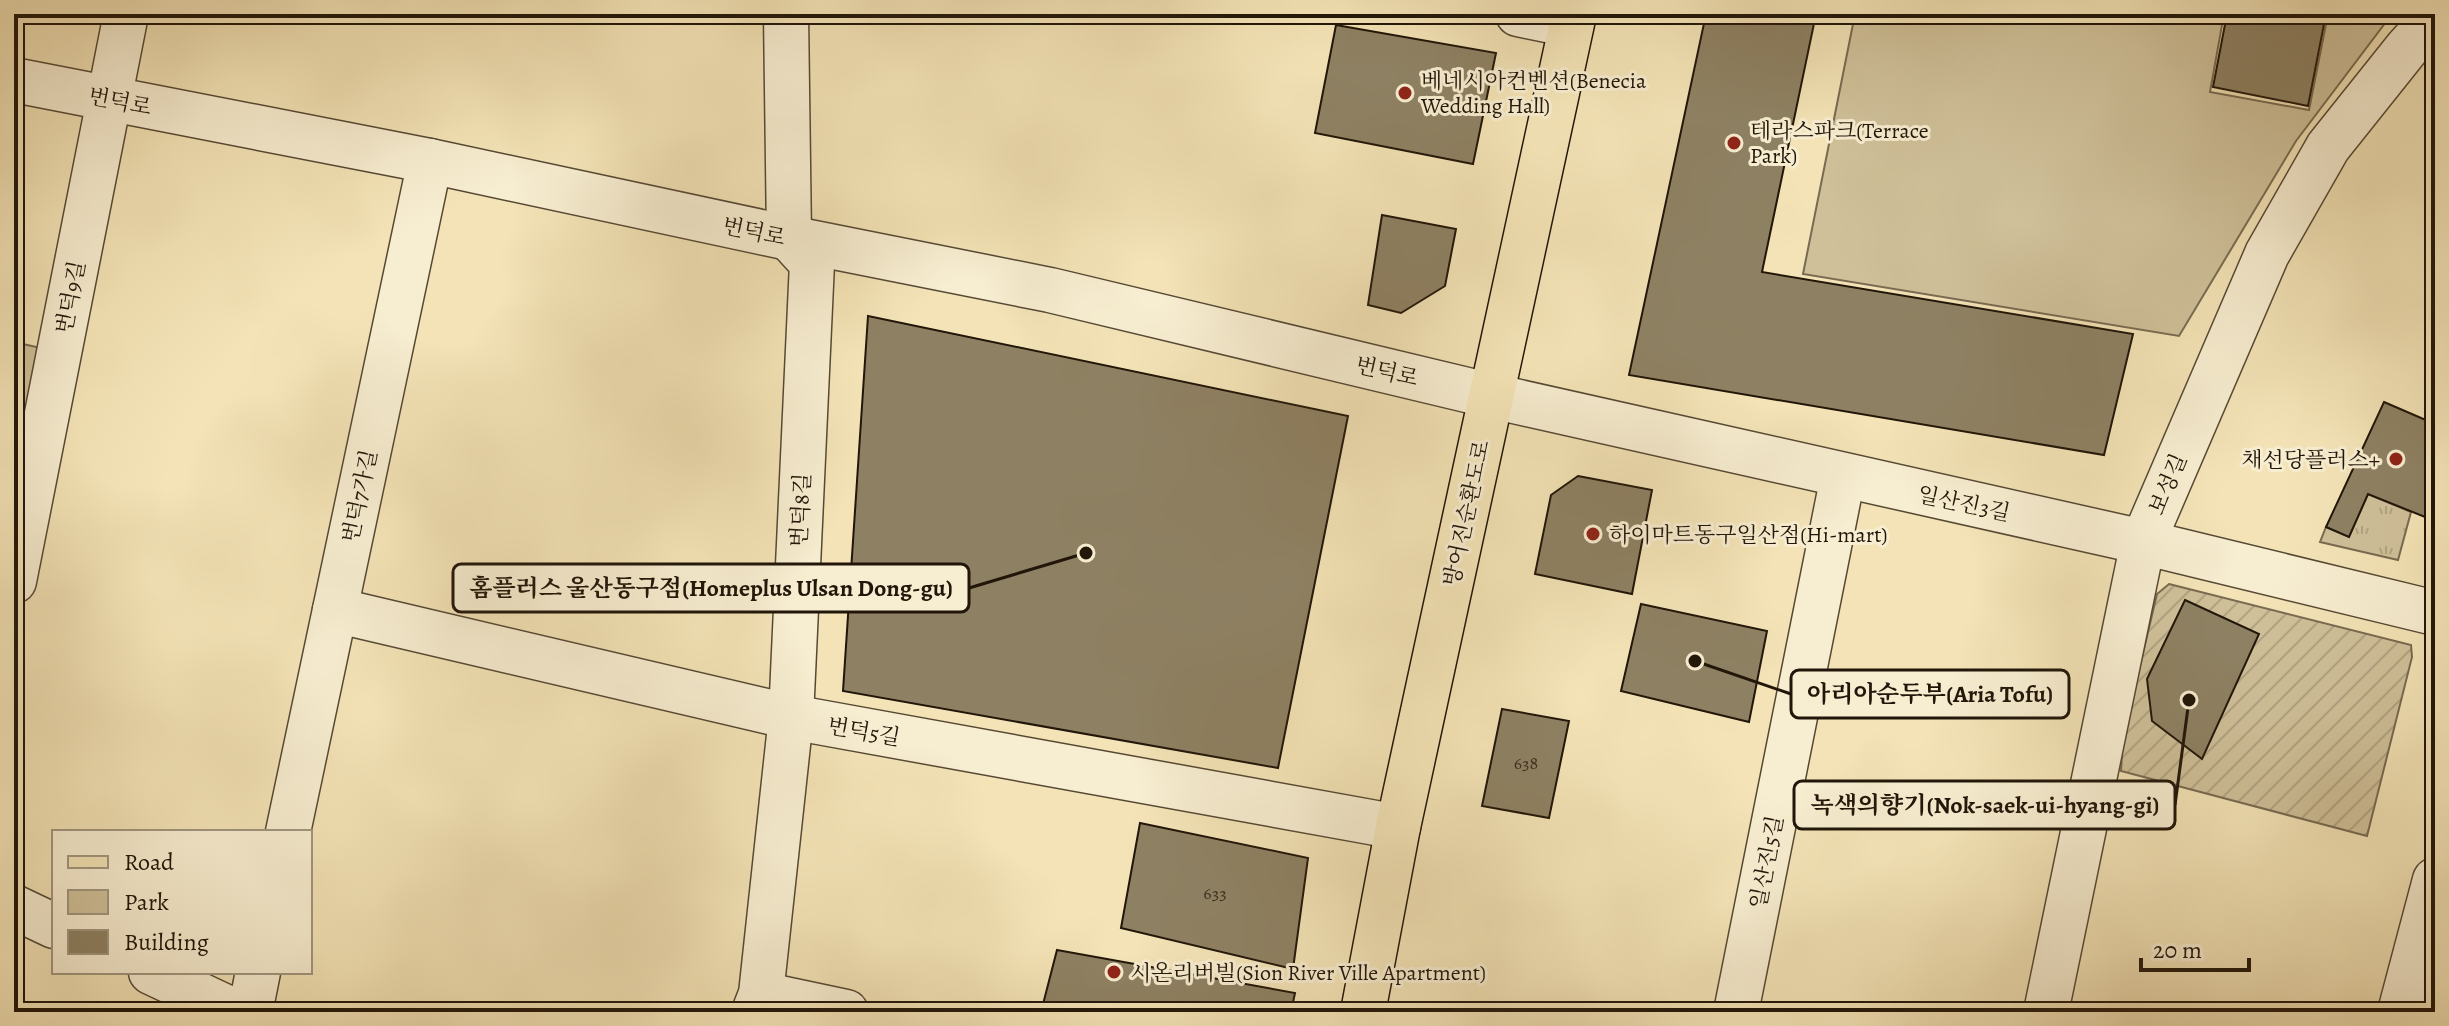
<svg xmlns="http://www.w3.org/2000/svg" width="2449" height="1026" font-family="Alegreya,'Noto Serif KR',serif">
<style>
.grass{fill:url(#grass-tufts);stroke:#786b51;stroke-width:2}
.park{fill:#cfc099;stroke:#786b51;stroke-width:2}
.garden{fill:url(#garden-furrows);stroke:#786b51;stroke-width:2}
.building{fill:#8e8163;stroke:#211609;stroke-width:2}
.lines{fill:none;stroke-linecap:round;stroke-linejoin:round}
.minor-casing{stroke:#564934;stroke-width:47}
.major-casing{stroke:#211609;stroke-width:47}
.minor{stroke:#f7edd0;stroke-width:44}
.major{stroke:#f3e3b6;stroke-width:44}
.poi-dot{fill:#8f2418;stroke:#f7edd0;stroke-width:3}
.labels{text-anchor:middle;stroke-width:6;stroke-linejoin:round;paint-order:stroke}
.number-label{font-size:18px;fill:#3c3120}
.poi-label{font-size:22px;fill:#211609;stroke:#f7edd0;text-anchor:start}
.street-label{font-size:22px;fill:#211609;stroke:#f7edd0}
.leader{fill:none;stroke:#211609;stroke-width:3}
.callout-dot{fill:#211609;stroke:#f7edd0;stroke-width:3}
.callout{fill:#f7edd0;stroke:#211609;stroke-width:3}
.callout-label{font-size:24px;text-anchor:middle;font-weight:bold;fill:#211609}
</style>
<defs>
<pattern id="grass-tufts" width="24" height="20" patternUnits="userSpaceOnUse" patternTransform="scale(2)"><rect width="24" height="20" fill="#cfc099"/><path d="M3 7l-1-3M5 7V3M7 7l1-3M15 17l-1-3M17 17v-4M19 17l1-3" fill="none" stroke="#b1a482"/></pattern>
<pattern id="garden-furrows" width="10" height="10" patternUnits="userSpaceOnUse" patternTransform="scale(2)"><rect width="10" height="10" fill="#cfc099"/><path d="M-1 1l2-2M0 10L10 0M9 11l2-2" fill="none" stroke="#b1a482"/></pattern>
</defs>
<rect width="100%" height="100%" fill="#f3e3b6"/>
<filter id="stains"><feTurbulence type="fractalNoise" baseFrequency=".0025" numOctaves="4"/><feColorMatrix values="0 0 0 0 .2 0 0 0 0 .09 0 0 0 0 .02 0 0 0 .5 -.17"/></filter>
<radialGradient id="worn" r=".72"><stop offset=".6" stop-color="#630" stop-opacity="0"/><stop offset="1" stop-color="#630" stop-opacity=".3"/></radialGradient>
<path class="grass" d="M 2368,494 L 2411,512 L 2398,560 L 2320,542 L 2326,527 L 2349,537 Z"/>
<g class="park">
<path d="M 1855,14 L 2224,14 L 2210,92 L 2309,110 L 2328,14 L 2392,14 L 2296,141 L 2179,336 L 1803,274 Z"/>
<path d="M 14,342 L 54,351 L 14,470 Z"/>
</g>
<path class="garden" d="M 2169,584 L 2411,645 L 2412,657 L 2367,836 L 2121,771 L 2123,738 L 2157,594 Z"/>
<g class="building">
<path d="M 1706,14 L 1816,14 L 1762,272 L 2133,334 L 2104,455 L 1629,375 Z"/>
<path d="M 2227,14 L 2326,14 L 2308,106 L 2213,87 Z"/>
<path d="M 1336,25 L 1496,53 L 1473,164 L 1315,133 Z"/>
<path d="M 1382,215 L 1456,229 L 1445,286 L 1401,313 L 1368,305 Z"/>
<path d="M 868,316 L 1348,416 L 1278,768 L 843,691 Z"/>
<path d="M 2384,402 L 2435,424 L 2435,521 L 2368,494 L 2349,537 L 2326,527 Z"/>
<path d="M 1578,476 L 1652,490 L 1632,594 L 1535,574 L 1551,495 Z"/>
<path d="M 2185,600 L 2259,634 L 2202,759 L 2152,721 L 2147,679 Z"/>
<path d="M 1641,604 L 1767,631 L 1749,722 L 1621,691 Z"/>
<path d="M 1502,709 L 1569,721 L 1549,818 L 1482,806 Z"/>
<path d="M 1140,823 L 1308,858 L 1293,969 L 1121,928 Z"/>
<path d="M 1057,950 L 1295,993 L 1291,1012 L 1041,1012 Z"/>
</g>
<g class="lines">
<defs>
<g id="minor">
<path d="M 1518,14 L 1571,25"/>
<path d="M 14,80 L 430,161 L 789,238 L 1050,290 L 1492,396 L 2143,542 L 2435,613"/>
<path d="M 14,581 L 126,14"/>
<path d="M 335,610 L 791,717 L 1398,827"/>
<path d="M 288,832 L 430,161"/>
<path d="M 14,907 L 54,926"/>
<path d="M 151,972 L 236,1012"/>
<path d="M 761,994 L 846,1012"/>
<path d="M 250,1012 L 258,972"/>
<path d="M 754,1012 L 761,994 L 791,717 L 812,263 L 789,238 L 786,14"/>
<path d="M 1736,1012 L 1843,476"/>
<path d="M 2046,1012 L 2143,542 L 2267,254 L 2328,147 L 2407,48 L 2435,17"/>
<path d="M 2400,1012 L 2435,880"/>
</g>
<path id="major" d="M 1363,1012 L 1398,827 L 1574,14"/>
</defs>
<use href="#minor" class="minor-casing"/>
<use href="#major" class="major-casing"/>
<use href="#minor" class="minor"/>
<use href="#major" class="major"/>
</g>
<g class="poi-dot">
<circle cx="1405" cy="93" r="8"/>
<circle cx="1734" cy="143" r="8"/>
<circle cx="2396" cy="459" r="8"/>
<circle cx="1593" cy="534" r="8"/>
<circle cx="1114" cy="972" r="8"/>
</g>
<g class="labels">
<g class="number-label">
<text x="1526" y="769">638</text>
<text x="1215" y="899">633</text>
</g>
<g class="poi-label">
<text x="1421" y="88">베네시아컨벤션(Benecia<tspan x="1421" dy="25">Wedding Hall)</tspan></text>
<text x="1750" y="138">테라스파크(Terrace<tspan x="1750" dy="25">Park)</tspan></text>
<text x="2380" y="467" text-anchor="end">채선당플러스+</text>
<text x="1609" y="542">하이마트동구일산점(Hi-mart)</text>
<text x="1130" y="980">시온리버빌(Sion River Ville Apartment)</text>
</g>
<g class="street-label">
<text transform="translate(120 101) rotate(11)" y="8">번덕로</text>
<text transform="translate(754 231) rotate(12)" y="8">번덕로</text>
<text transform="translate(70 297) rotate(-79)" y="8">번덕9길</text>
<text transform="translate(1387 371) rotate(13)" y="8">번덕로</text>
<text transform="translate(2167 484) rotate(-67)" y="8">보성길</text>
<text transform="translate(359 496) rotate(-78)" y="8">번덕7가길</text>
<text transform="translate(1964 503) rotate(12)" y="8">일산진3길</text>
<text transform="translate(800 510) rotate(-87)" y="8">번덕8길</text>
<text transform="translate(1466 513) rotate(-78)" y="8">방어진순환도로</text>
<text transform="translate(864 731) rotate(10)" y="8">번덕5길</text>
<text transform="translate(1766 862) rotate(-79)" y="8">일산진5길</text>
</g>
</g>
<path class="leader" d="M1086 553L969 588M1695 661L1791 694M2189 700L2175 805"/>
<g class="callout-dot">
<circle cx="1086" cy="553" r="8"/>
<circle cx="1695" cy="661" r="8"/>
<circle cx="2189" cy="700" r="8"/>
</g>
<g class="callout">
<rect x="453" y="564" width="516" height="48" rx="8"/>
<rect x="1791" y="670" width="278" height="48" rx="8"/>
<rect x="1794" y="781" width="381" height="48" rx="8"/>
</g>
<g class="callout-label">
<text x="711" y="596">홈플러스 울산동구점(Homeplus Ulsan Dong-gu)</text>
<text x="1930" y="702">아리아순두부(Aria Tofu)</text>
<text x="1985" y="813">녹색의향기(Nok-saek-ui-hyang-gi)</text>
</g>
<rect width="2449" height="1026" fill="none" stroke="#f3e3b6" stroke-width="48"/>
<rect x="16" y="16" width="2417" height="994" fill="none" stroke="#211609" stroke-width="4"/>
<rect x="24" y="24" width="2401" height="978" fill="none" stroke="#211609" stroke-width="2"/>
<rect x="52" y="830" width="260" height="144" fill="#f7edd0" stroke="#a19780" stroke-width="2"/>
<rect x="68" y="856" width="40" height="12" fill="#f3e3b6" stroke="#a19780" stroke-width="2"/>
<text x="124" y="870" font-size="24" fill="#211609">Road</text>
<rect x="68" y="890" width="40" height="24" fill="#cfc099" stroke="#a19780" stroke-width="2"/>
<text x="124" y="910" font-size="24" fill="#211609">Park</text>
<rect x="68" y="930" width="40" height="24" fill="#8e8163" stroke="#a19780" stroke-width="2"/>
<text x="124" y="950" font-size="24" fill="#211609">Building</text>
<path d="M2141 958v12h108v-12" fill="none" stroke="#211609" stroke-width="4"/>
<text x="2153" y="958" font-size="24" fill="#211609" stroke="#f7edd0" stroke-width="6" paint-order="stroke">20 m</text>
<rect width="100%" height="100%" filter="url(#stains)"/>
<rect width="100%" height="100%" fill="url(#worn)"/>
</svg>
